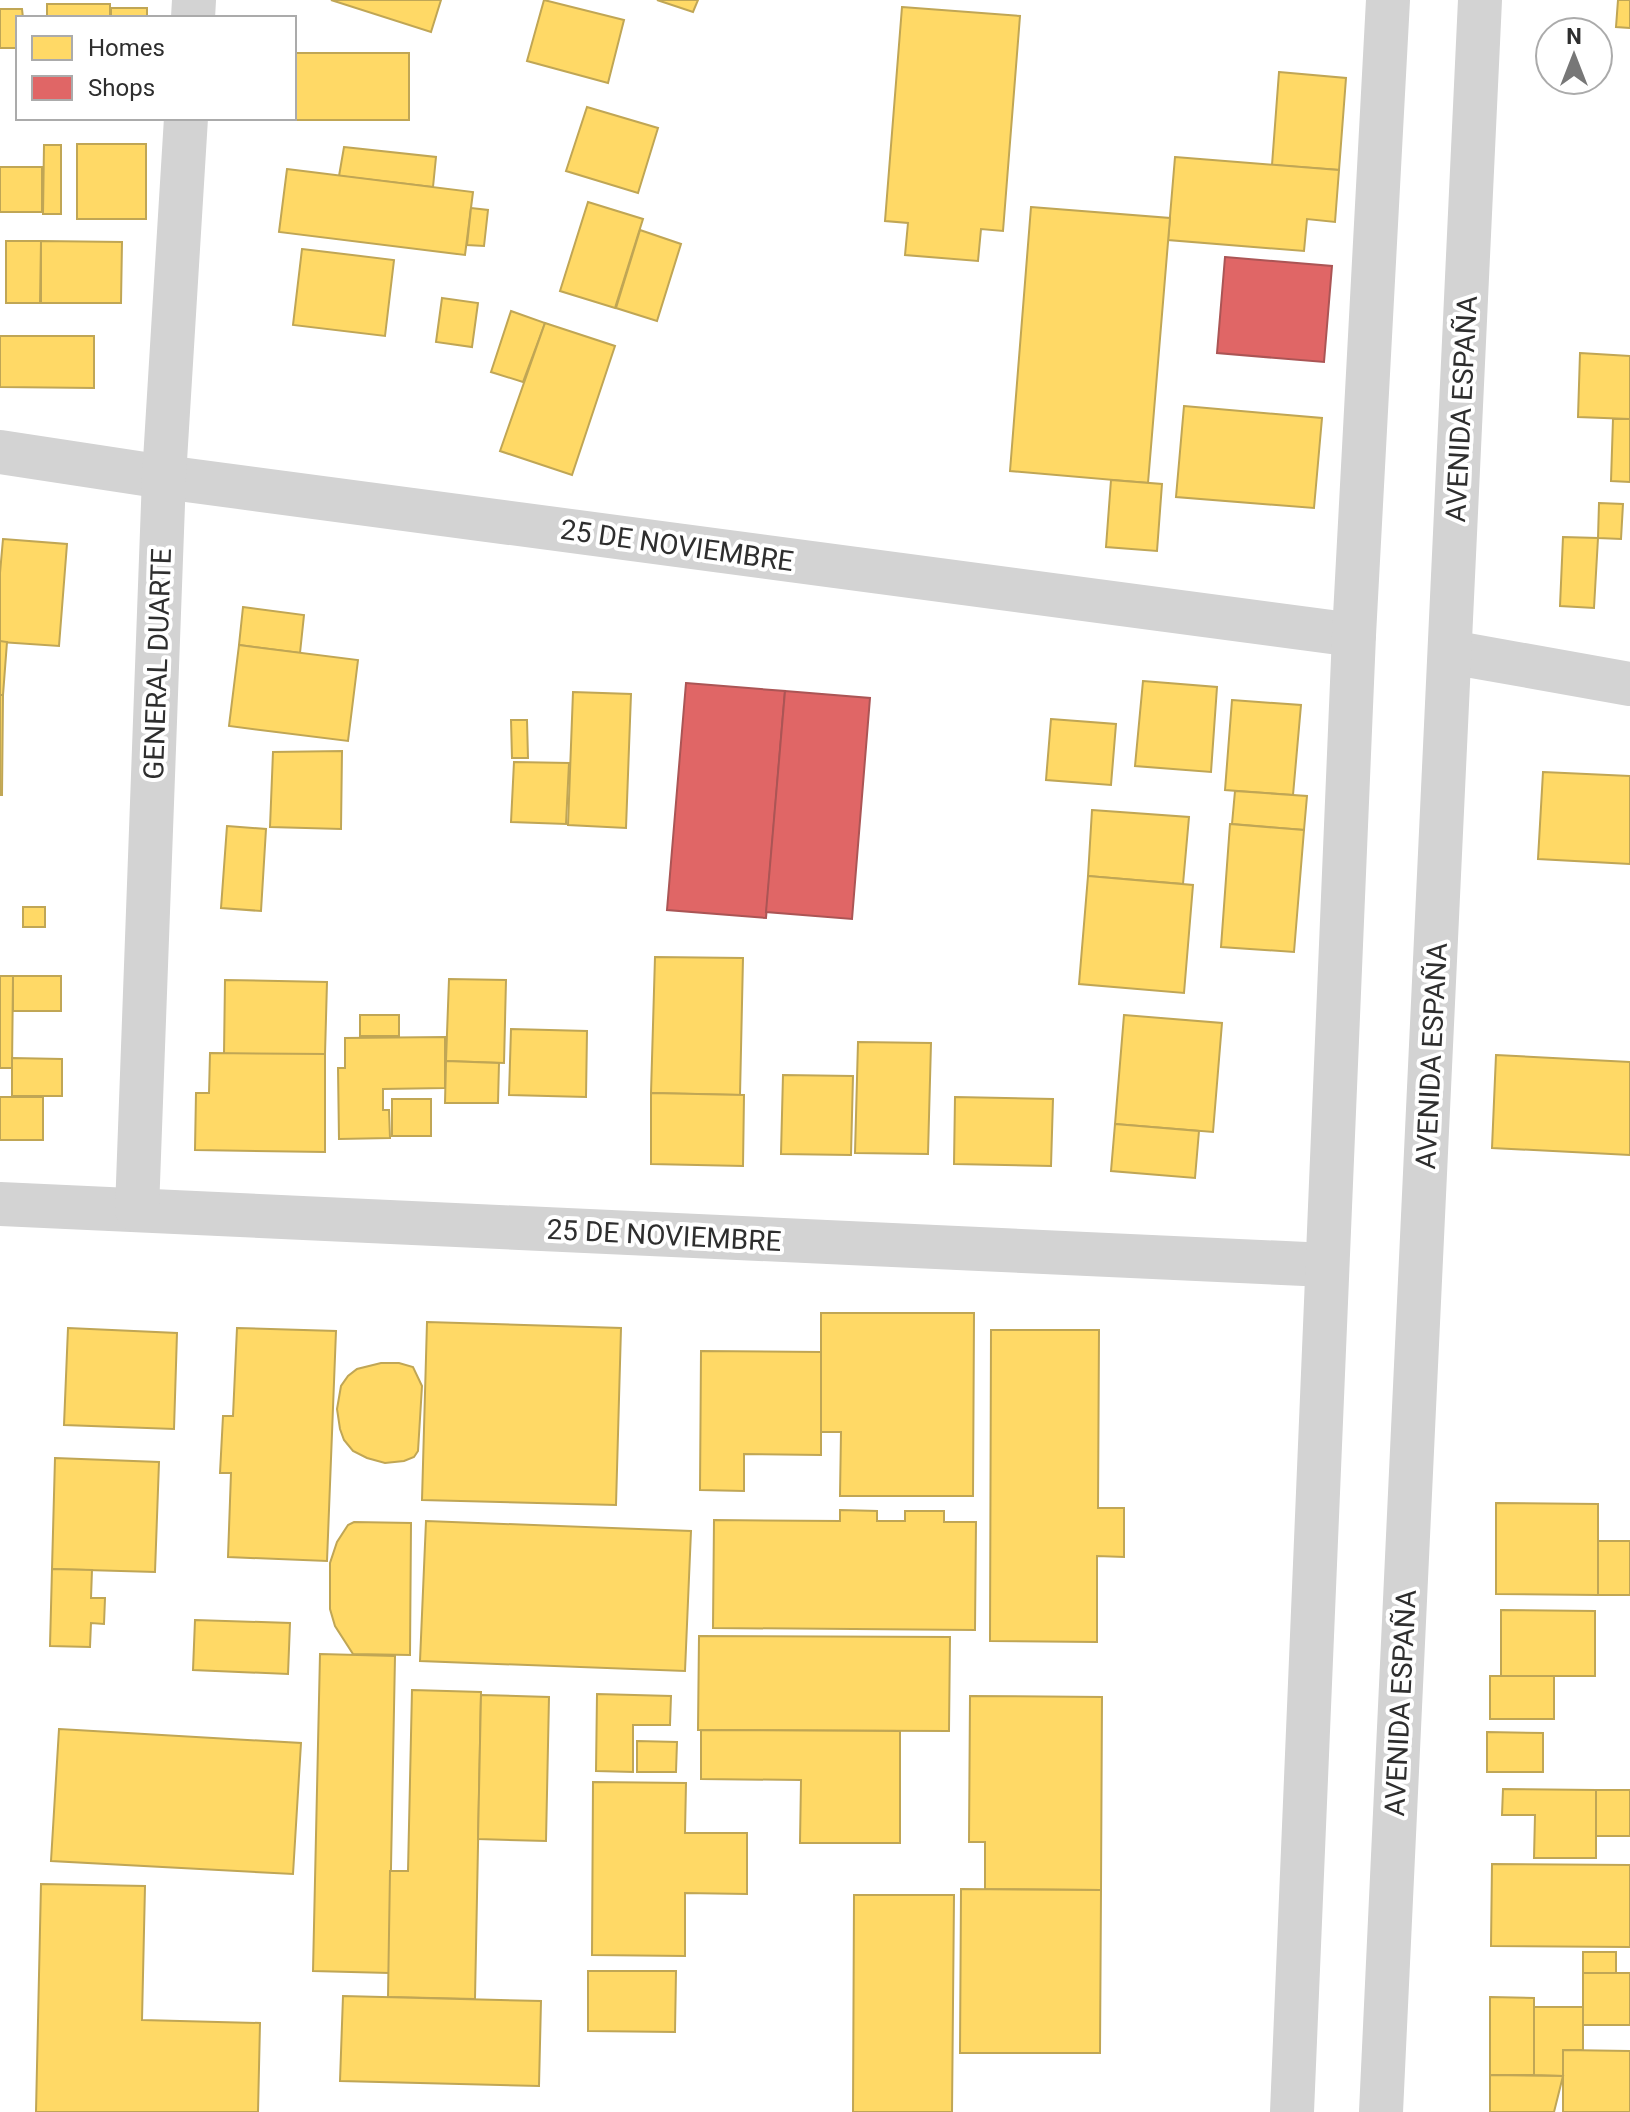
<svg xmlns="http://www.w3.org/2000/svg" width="1630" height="2112" font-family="Roboto,sans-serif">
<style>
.homes{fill:#ffd966;stroke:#c0a655;stroke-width:2}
.shops{fill:#e06666;stroke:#ab5555;stroke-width:2}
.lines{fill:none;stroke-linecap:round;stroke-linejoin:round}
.minor{stroke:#d3d3d3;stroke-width:44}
.labels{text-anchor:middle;stroke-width:8;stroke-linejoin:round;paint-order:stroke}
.street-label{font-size:28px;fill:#2e2e2e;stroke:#fff}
</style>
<rect width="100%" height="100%" fill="#fff"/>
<g class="homes">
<path d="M 331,0 L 441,0 L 431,32 Z"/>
<path d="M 544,0 L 624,20 L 608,83 L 527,61 Z"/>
<path d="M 657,0 L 698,0 L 693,12 Z"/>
<path d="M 1618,0 L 1630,0 L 1630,28 L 1616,27 Z"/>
<rect x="47" y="4" width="63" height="14"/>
<path d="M 902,7 L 1020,16 L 1003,231 L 981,229 L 978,261 L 905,255 L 908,223 L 885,221 Z"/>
<rect x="111" y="8" width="36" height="10"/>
<path d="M 0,9 L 22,9 L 23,18 L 18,18 L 18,48 L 0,48 Z"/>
<path d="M 294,53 L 409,53 L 409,120 L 289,120 L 289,118 L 294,118 Z"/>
<path d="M 1279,72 L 1346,78 L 1339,170 L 1272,165 Z"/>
<path d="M 587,107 L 658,128 L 638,193 L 566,171 Z"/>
<rect x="77" y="144" width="69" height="75"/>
<path d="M 44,145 L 61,145 L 61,214 L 43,214 Z"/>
<path d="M 344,147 L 436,157 L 433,187 L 339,176 Z"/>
<path d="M 1175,157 L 1339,170 L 1335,222 L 1307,219 L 1304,251 L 1168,240 Z"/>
<rect x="0" y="167" width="42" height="45"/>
<path d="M 287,169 L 473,192 L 465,255 L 279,232 Z"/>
<path d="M 588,202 L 643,219 L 615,308 L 560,291 Z"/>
<path d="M 1031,207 L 1170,218 L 1148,483 L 1010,471 Z"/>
<path d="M 471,208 L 488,210 L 484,246 L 467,245 Z"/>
<path d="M 640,230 L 681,244 L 657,321 L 616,308 Z"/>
<path d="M 6,241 L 41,241 L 40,303 L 6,303 Z"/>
<path d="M 41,241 L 122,242 L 121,303 L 41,303 Z"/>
<path d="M 302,249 L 394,260 L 385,336 L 293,325 Z"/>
<path d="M 442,298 L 478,303 L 472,347 L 436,342 Z"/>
<path d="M 511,311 L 545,323 L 523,382 L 491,372 Z"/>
<path d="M 545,323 L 615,346 L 572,475 L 500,451 Z"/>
<path d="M 0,336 L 94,336 L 94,388 L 0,387 Z"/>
<path d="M 1580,353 L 1630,356 L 1630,419 L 1578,417 Z"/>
<path d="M 1184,406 L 1322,418 L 1314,508 L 1176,497 Z"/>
<path d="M 1613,419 L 1630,419 L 1630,482 L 1611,481 Z"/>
<path d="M 1111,480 L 1162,484 L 1157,551 L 1106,547 Z"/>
<path d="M 1599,503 L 1623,504 L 1621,539 L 1598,538 Z"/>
<path d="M 1563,537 L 1598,538 L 1594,608 L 1560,606 Z"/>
<path d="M 3,539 L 67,544 L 59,646 L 0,642 L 0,573 Z"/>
<path d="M 243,607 L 304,615 L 300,653 L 239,645 Z"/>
<path d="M 0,641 L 7,642 L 3,695 L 0,695 Z"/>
<path d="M 239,645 L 358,660 L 348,741 L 229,726 Z"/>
<path d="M 1143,681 L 1217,687 L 1211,772 L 1135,766 Z"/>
<path d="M 573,692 L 631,694 L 626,828 L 568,825 Z"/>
<path d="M 0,695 L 3,695 L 2,795 L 0,795 Z"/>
<path d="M 1232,700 L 1301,705 L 1293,795 L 1225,790 Z"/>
<path d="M 1051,719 L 1116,724 L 1111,785 L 1046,780 Z"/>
<path d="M 511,720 L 527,720 L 528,758 L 512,758 Z"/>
<path d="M 342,751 L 341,829 L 270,827 L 273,752 Z"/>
<path d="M 514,762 L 569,763 L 566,824 L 511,822 Z"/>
<path d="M 1543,772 L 1630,776 L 1630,864 L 1538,859 Z"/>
<path d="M 1235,791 L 1307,796 L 1304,830 L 1232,824 Z"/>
<path d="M 1092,810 L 1189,817 L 1183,884 L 1088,876 Z"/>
<path d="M 1230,824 L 1304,830 L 1294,952 L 1221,947 Z"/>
<path d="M 227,826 L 266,829 L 261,911 L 221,908 Z"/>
<path d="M 1088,876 L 1193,885 L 1184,993 L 1079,984 Z"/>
<rect x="23" y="907" width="22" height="20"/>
<path d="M 655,957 L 743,958 L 740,1095 L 651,1093 Z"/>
<path d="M 0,976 L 13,976 L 12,1068 L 0,1068 Z"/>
<rect x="13" y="976" width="48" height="35"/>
<path d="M 449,979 L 506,980 L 504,1063 L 446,1061 Z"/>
<path d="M 225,980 L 327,982 L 325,1054 L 224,1054 Z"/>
<rect x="360" y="1015" width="39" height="21"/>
<path d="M 1124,1015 L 1222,1023 L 1213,1132 L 1115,1124 Z"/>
<path d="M 511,1029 L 587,1031 L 586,1097 L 509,1095 Z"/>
<path d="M 445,1037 L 445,1088 L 383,1089 L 383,1110 L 389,1110 L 390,1138 L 339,1139 L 338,1068 L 345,1068 L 345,1038 Z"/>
<path d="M 858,1042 L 931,1043 L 928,1154 L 855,1153 Z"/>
<path d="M 210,1053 L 325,1054 L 325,1152 L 195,1150 L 196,1093 L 209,1093 Z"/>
<path d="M 1496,1055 L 1630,1062 L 1630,1155 L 1492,1148 Z"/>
<path d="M 12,1058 L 62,1059 L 62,1096 L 12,1096 Z"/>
<path d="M 446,1061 L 499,1063 L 498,1103 L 445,1103 Z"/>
<path d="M 783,1075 L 853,1076 L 851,1155 L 781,1154 Z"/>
<path d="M 651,1093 L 744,1095 L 743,1166 L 651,1164 Z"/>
<rect x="0" y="1097" width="43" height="43"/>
<path d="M 955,1097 L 1053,1099 L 1051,1166 L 954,1164 Z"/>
<rect x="392" y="1099" width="39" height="37"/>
<path d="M 1115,1124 L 1199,1131 L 1195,1178 L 1111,1171 Z"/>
<path d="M 821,1313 L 974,1313 L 973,1496 L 840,1496 L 841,1432 L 821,1432 Z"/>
<path d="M 427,1322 L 621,1328 L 616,1505 L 422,1500 Z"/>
<path d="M 68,1328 L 177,1333 L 174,1429 L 64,1425 Z"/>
<path d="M 237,1328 L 336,1331 L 327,1561 L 228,1557 L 231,1473 L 220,1473 L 223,1416 L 233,1416 Z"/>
<path d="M 991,1330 L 1099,1330 L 1098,1508 L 1124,1508 L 1124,1557 L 1097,1556 L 1097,1642 L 990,1641 Z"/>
<path d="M 701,1351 L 821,1352 L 821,1455 L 744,1454 L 744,1491 L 700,1490 Z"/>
<path d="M 381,1363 L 399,1363 L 413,1367 L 422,1386 L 418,1451 L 414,1457 L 404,1461 L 385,1463 L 367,1458 L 353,1451 L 344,1440 L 340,1429 L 337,1409 L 341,1386 L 348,1376 L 357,1369 Z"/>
<path d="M 55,1458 L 159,1462 L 155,1572 L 52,1569 Z"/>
<path d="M 1496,1503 L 1598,1504 L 1598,1595 L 1496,1594 Z"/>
<path d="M 840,1510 L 877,1511 L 877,1521 L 905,1521 L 905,1511 L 944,1511 L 944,1522 L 976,1522 L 975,1630 L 713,1628 L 714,1520 L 840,1521 Z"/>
<path d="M 426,1521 L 691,1531 L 685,1671 L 420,1661 Z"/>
<path d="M 354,1522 L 411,1523 L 410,1655 L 353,1654 L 335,1626 L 330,1609 L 330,1563 L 337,1542 L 348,1525 Z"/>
<rect x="1598" y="1541" width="32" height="54"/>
<path d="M 52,1569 L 92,1570 L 91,1598 L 105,1598 L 104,1624 L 91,1623 L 90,1647 L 50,1646 Z"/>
<path d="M 1501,1610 L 1595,1611 L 1595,1676 L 1501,1676 Z"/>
<path d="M 195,1620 L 290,1623 L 288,1674 L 193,1670 Z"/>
<path d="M 699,1636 L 950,1637 L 949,1731 L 698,1730 Z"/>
<path d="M 320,1654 L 395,1656 L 389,1973 L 313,1971 Z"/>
<rect x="1490" y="1676" width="64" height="43"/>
<path d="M 412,1690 L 481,1692 L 475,1999 L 388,1997 L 390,1871 L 408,1871 Z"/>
<path d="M 597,1694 L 671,1696 L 670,1725 L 633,1725 L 633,1772 L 596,1771 Z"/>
<path d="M 481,1695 L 549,1697 L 546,1841 L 478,1839 Z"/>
<path d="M 970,1696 L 1102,1697 L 1101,1890 L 985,1889 L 985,1842 L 969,1842 Z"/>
<path d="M 59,1729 L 301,1743 L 293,1874 L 51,1861 Z"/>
<path d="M 701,1730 L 900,1731 L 900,1843 L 800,1843 L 801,1780 L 701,1779 Z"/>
<path d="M 1487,1732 L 1543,1733 L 1543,1772 L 1487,1772 Z"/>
<path d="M 637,1741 L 677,1742 L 676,1772 L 637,1772 Z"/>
<path d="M 593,1782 L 686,1783 L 685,1833 L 747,1833 L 747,1894 L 685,1893 L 685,1956 L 592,1955 Z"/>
<path d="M 1503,1789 L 1596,1790 L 1596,1858 L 1534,1858 L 1535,1815 L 1502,1815 Z"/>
<rect x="1596" y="1790" width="34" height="46"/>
<path d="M 1492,1864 L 1630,1865 L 1630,1947 L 1491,1946 Z"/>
<path d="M 41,1884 L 145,1886 L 142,2020 L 260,2023 L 258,2112 L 36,2112 Z"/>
<path d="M 961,1889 L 1101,1890 L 1100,2053 L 960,2053 Z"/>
<path d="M 854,1895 L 954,1895 L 952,2112 L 853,2112 Z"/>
<rect x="1583" y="1952" width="33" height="21"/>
<path d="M 588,1971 L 676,1971 L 675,2032 L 588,2031 Z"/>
<rect x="1583" y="1973" width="47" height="52"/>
<path d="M 343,1996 L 541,2001 L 539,2086 L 340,2081 Z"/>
<path d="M 1490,1997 L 1534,1998 L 1534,2075 L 1490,2075 Z"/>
<path d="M 1534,2007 L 1583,2007 L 1583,2050 L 1563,2050 L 1563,2076 L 1534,2075 Z"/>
<path d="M 1563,2050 L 1630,2051 L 1630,2112 L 1563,2112 Z"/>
<path d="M 1490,2075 L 1563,2076 L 1554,2112 L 1490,2112 Z"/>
</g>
<g class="shops">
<path d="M 1225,257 L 1332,266 L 1324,362 L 1217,353 Z"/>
<path d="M 686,683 L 785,691 L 766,918 L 667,910 Z"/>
<path d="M 785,691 L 870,698 L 852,919 L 766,912 Z"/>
</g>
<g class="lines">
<g class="minor">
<path d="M 193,18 L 194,0"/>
<path d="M 0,452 L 164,477 L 1354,635"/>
<path d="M 1450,652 L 1630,684"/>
<path d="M 0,1204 L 1327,1265"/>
<path d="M 137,1210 L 164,477 L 186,118"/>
<path d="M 1292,2112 L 1354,635 L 1388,0"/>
<path d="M 1381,2112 L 1480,0"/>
</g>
</g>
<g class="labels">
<g class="street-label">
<text transform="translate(1461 409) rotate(-87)" y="10">AVENIDA ESPAÑA</text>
<text transform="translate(677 545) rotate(8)" y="10">25 DE NOVIEMBRE</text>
<text transform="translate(157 664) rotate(-88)" y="10">GENERAL DUARTE</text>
<text transform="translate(1431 1056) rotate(-87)" y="10">AVENIDA ESPAÑA</text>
<text transform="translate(664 1235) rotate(3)" y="10">25 DE NOVIEMBRE</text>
<text transform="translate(1400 1703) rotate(-87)" y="10">AVENIDA ESPAÑA</text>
</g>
</g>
<rect x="16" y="16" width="280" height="104" fill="#ffffff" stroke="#ababab" stroke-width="2"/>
<rect x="32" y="36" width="40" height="24" fill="#ffd966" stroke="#ababab" stroke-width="2"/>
<text x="88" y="56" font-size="24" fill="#2e2e2e">Homes</text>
<rect x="32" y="76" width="40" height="24" fill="#e06666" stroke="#ababab" stroke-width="2"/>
<text x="88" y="96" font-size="24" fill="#2e2e2e">Shops</text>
<g transform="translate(1574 56)"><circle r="38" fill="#ffffff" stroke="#ababab" stroke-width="2"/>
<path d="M0-6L14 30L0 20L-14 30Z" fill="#777777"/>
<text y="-12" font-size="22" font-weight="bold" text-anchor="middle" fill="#2e2e2e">N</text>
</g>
</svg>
